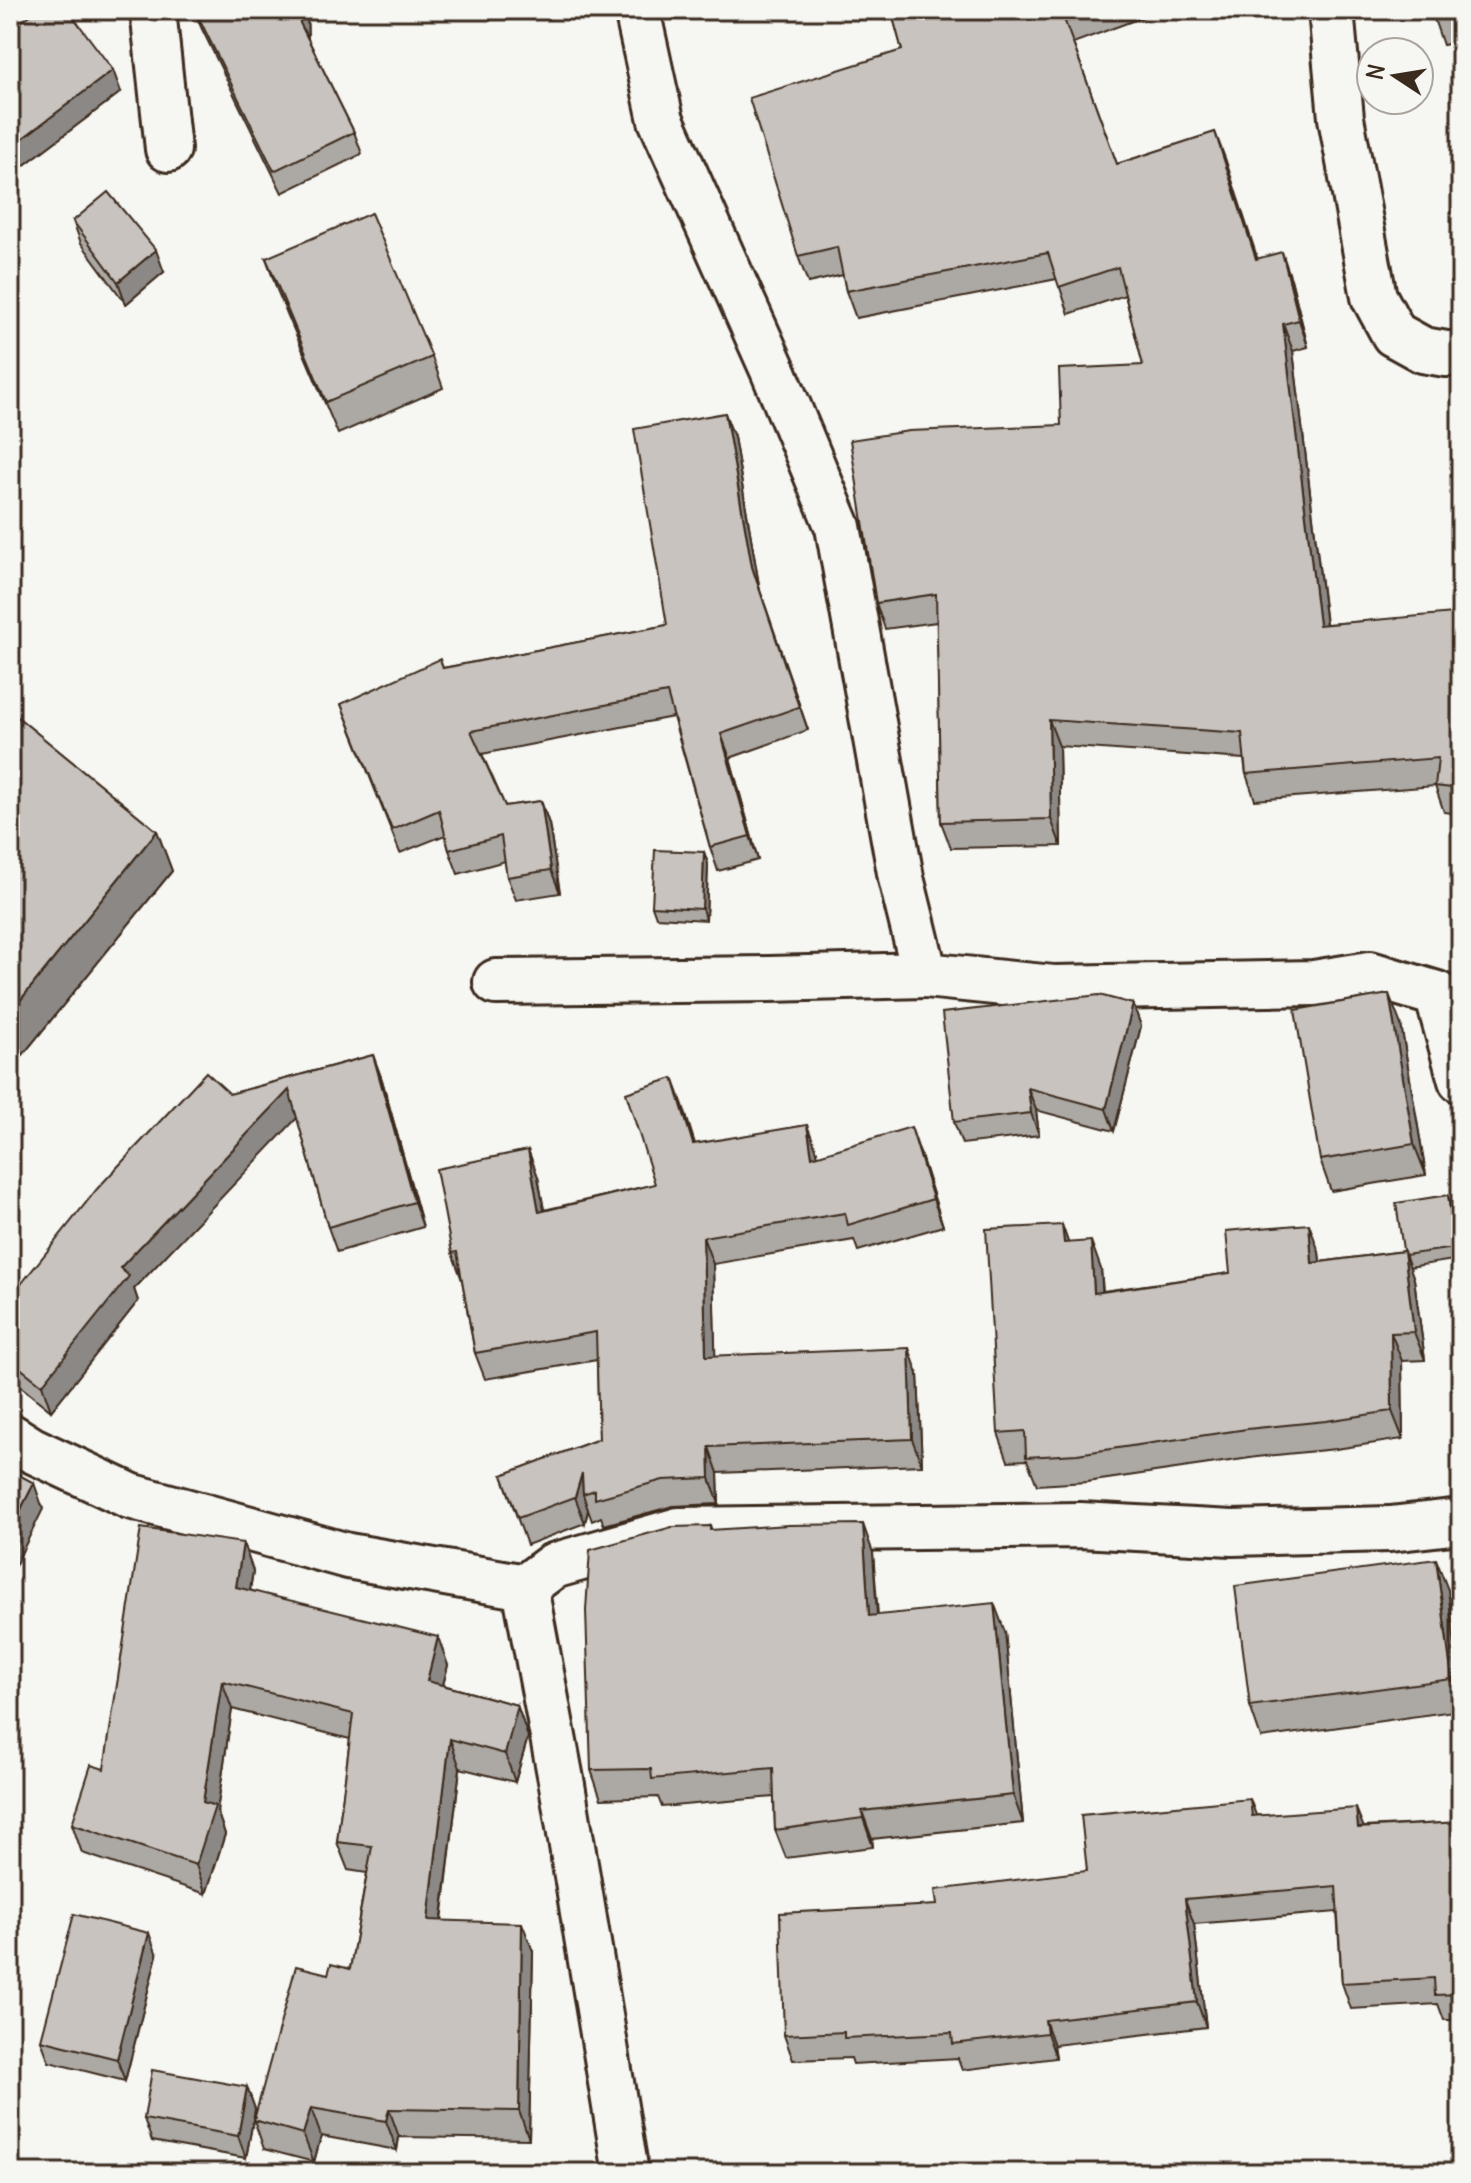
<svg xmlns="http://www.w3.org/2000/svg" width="1471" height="2183" font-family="Delius,sans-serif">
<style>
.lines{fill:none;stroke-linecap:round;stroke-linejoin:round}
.minor-casing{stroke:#3b2a1e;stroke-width:50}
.minor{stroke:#f6f6f2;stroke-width:44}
.wall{fill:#aca8a3;stroke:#3b2a1e;stroke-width:2}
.shaded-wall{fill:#8c8885;stroke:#3b2a1e;stroke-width:2}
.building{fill:#c8c3be;stroke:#3b2a1e;stroke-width:2}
</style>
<rect width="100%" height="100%" fill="#f6f6f2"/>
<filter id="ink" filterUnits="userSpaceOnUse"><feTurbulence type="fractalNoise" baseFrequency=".0125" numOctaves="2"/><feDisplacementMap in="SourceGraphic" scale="16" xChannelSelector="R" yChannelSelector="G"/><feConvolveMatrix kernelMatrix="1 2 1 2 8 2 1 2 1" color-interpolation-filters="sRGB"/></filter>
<g filter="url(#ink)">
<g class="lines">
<defs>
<g id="minor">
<path d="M 153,10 L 168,149"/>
<path d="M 637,10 L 661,120 L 773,370 L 838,527 L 901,878 L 925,975 L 1054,988 L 1314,983 L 1370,974 L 1437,994 L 1461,1080"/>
<path d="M 1331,10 L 1341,118 L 1374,297 L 1394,334 L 1423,350 L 1446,354 L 1461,354"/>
<path d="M 496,982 L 769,979 L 925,975"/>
<path d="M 10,1436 L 32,1450 L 130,1496 L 348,1556 L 525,1587 L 553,1566 L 679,1530 L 1080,1525 L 1232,1533 L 1390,1529 L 1461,1521"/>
<path d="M 525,1587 L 562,1785 L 626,2173"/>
</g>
</defs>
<use href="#minor" class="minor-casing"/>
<use href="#minor" class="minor"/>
</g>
<g class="wall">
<path d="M 194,10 L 307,10 L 308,39 L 354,132 L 362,154 L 282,193 L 201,27 Z"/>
<path d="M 891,10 L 1162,10 L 1073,43 L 1117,164 L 1215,132 L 1257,259 L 1291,279 L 1308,347 L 1293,351 L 1326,624 L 1461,614 L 1461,814 L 1444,812 L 1435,786 L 1255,800 L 1246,774 L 1244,759 L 1059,746 L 1061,846 L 951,848 L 941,822 L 937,622 L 885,629 L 876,603 L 1061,425 L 1143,365 L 1125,295 L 1069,314 L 1057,279 L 856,318 L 846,291 L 843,275 L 808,283 L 798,256 L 902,50 Z"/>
<path d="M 1461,10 L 1461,42 L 1443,45 L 1434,19 Z"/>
<path d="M 10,30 L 121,92 L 23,166 L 10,149 Z"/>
<path d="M 73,221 L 164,272 L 126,304 L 81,243 Z"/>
<path d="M 266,258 L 432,357 L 443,388 L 338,434 L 277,290 Z"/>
<path d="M 734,437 L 760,591 L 808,730 L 730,758 L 758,860 L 718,871 L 710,847 L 673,717 L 482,754 L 505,806 L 541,801 L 549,824 L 560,893 L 516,900 L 507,877 L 505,861 L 458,874 L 449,850 L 445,835 L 400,853 L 341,704 L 443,668 L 667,625 Z"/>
<path d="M 10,711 L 157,831 L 172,871 L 17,1062 L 10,1056 Z"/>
<path d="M 704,852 L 708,864 L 706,920 L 656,917 L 652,906 Z"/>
<path d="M 1133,1004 L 1141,1026 L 1114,1131 L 1036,1110 L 1039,1135 L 962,1144 L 954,1122 Z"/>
<path d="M 1401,1025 L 1426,1175 L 1331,1191 L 1320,1160 Z"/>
<path d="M 373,1055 L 382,1080 L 423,1227 L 337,1252 L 328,1227 L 297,1117 L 134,1289 L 138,1301 L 51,1411 L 10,1378 L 10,1298 L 230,1094 Z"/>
<path d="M 673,1078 L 695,1144 L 817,1151 L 817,1155 L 920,1153 L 943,1226 L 858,1251 L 854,1240 L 713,1264 L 715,1356 L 918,1374 L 922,1465 L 718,1473 L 719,1504 L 673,1506 L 604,1525 L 601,1517 L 592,1521 L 588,1510 L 585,1523 L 527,1545 L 502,1475 L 599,1439 L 597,1360 L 485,1379 L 475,1353 L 462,1280 L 452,1253 L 528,1150 L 538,1177 L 544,1210 L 655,1184 Z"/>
<path d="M 1452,1207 L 1460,1259 L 1409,1267 L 1414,1279 L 1425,1360 L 1402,1361 L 1403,1439 L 1336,1449 L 1257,1457 L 1087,1482 L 1037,1485 L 1027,1460 L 1008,1461 L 998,1433 L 1062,1225 L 1068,1243 L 1101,1269 L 1103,1291 L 1230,1273 L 1319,1252 L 1320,1262 L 1403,1251 Z"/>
<path d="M 710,1526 L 712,1530 L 873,1553 L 878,1615 L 1005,1632 L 1023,1823 L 872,1839 L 873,1847 L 786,1858 L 775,1830 L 774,1797 L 662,1807 L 658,1797 L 601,1799 L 591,1770 Z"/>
<path d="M 243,1543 L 253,1571 L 250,1590 L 448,1665 L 443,1685 L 517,1705 L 528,1737 L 515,1782 L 460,1768 L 442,1921 L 533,1951 L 529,2139 L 399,2137 L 397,2150 L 321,2136 L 314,2162 L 264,2149 L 254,2120 L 328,1974 L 350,1969 L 367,1873 L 348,1870 L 337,1842 L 350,1739 L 232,1709 L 217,1811 L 225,1834 L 206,1894 L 82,1853 L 72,1824 L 104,1769 Z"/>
<path d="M 1448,1590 L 1461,1694 L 1461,1710 L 1261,1738 L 1250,1706 Z"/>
<path d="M 1250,1799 L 1256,1815 L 1363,1827 L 1461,1822 L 1461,2020 L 1444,2020 L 1438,2004 L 1351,2009 L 1342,1983 L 1337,1912 L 1194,1924 L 1206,2027 L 1054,2045 L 1056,2058 L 962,2070 L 958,2058 L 853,2064 L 851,2058 L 793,2060 L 784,2035 L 937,1905 L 1087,1871 Z"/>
<path d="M 157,1955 L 125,2081 L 49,2062 L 41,2040 Z"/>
<path d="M 247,2087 L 255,2109 L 246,2158 L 152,2141 L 144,2119 Z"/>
</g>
<g class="shaded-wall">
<path d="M 300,10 L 307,10 L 308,45 L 300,23 Z"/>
<path d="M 113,70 L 121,92 L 23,166 L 15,144 Z"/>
<path d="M 1215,132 L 1225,158 L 1266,285 L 1256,259 Z"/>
<path d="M 156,250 L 164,272 L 126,304 L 118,282 Z"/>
<path d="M 1282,252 L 1291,279 L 1308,347 L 1299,320 Z"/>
<path d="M 1283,324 L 1293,351 L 1329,651 L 1319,625 Z"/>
<path d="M 725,413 L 734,437 L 760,591 L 808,730 L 752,567 Z"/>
<path d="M 1049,720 L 1059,746 L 1061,846 L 1051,819 Z"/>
<path d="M 721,734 L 730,758 L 758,860 L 750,836 Z"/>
<path d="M 541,801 L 549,824 L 560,893 L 551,870 Z"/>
<path d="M 157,831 L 172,871 L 17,1062 L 10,1041 L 10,1013 Z"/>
<path d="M 704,852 L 708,864 L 706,920 L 702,909 Z"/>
<path d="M 1389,994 L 1401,1025 L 1426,1175 L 1414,1144 Z"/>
<path d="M 1133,1004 L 1141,1026 L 1114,1131 L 1106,1109 Z"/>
<path d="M 373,1055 L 382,1080 L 423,1227 L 414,1202 Z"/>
<path d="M 673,1078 L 683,1105 L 703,1171 L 693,1144 Z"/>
<path d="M 1028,1088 L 1036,1110 L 1039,1135 L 1031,1113 Z"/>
<path d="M 289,1090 L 299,1116 L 134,1289 L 138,1301 L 51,1411 L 42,1385 L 120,1268 Z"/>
<path d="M 807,1125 L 817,1151 L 822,1183 L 812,1157 Z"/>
<path d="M 911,1127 L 920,1153 L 943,1226 L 933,1199 Z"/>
<path d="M 528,1150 L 538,1177 L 549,1238 L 539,1212 Z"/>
<path d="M 1448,1195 L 1452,1207 L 1460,1259 L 1455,1248 Z"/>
<path d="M 1309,1224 L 1319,1252 L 1323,1291 L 1312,1263 Z"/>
<path d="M 1062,1225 L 1072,1253 L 1064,1243 Z"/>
<path d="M 703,1237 L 713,1264 L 716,1382 L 706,1356 Z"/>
<path d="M 1091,1241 L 1101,1269 L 1104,1321 L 1094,1293 Z"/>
<path d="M 1404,1251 L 1414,1279 L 1425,1360 L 1414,1332 Z"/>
<path d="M 1391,1333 L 1402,1361 L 1403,1439 L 1392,1411 Z"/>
<path d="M 909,1348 L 918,1374 L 922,1465 L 912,1439 Z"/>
<path d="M 709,1447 L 718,1473 L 719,1504 L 710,1478 Z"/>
<path d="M 582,1473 L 583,1494 L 588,1510 L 585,1523 L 575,1497 Z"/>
<path d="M 34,1483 L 43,1509 L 10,1576 L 10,1531 Z"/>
<path d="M 863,1524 L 873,1553 L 879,1645 L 869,1616 Z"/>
<path d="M 243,1543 L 253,1571 L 246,1615 L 236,1587 Z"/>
<path d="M 1436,1559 L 1448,1590 L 1461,1694 L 1461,1705 L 1452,1679 Z"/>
<path d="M 994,1603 L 1005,1632 L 1023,1823 L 1013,1795 Z"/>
<path d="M 438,1637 L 448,1665 L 437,1709 L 427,1681 Z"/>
<path d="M 222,1681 L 232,1709 L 217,1811 L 225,1834 L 206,1894 L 196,1865 L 203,1802 Z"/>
<path d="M 517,1705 L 528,1737 L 515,1782 L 505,1754 Z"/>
<path d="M 450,1739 L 460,1768 L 438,1949 L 428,1920 Z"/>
<path d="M 1356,1808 L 1366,1833 L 1358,1828 Z"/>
<path d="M 862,1811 L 872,1839 L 873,1847 L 863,1818 Z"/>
<path d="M 1185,1899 L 1194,1924 L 1206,2027 L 1197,2002 Z"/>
<path d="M 522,1923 L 533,1951 L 529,2139 L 519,2111 Z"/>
<path d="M 149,1933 L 157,1955 L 125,2081 L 117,2059 Z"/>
<path d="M 1045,2020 L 1054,2045 L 1056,2058 L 1047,2033 Z"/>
<path d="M 247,2087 L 255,2109 L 246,2158 L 238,2136 Z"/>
<path d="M 311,2108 L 321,2136 L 314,2162 L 303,2134 Z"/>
<path d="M 389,2109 L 399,2137 L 397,2150 L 386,2121 Z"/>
</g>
<g class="building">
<path d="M 37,10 L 68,10 L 113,70 L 15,144 L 10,137 L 10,30 Z"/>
<path d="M 195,10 L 300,10 L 300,23 L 354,132 L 274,171 Z"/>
<path d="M 891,10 L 1080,10 L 1063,16 L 1117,164 L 1215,132 L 1256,259 L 1282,252 L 1299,320 L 1283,324 L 1319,625 L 1454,613 L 1461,614 L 1461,789 L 1435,786 L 1438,758 L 1246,774 L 1242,733 L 1049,720 L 1051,819 L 941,822 L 936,594 L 876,603 L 850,440 L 909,431 L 1061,425 L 1059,369 L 1143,365 L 1118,267 L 1059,287 L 1048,253 L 846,291 L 837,247 L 798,256 L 749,98 L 902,50 Z"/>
<path d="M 1432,10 L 1461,10 L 1461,14 L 1434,19 Z"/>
<path d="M 108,192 L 156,250 L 118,282 L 73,221 Z"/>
<path d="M 371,213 L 432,357 L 326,402 L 266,258 Z"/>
<path d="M 725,413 L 752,567 L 799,707 L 721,734 L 750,836 L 710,847 L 667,693 L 471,731 L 505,806 L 541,801 L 551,870 L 507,877 L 501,836 L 449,850 L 439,810 L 392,830 L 341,704 L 440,659 L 443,668 L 667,625 L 634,429 Z"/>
<path d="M 10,711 L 157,831 L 10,1013 Z"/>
<path d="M 655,850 L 704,852 L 702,909 L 652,906 Z"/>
<path d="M 1389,994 L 1414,1144 L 1320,1160 L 1295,1010 Z"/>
<path d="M 1099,995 L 1133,1004 L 1106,1109 L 1028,1088 L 1031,1113 L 954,1122 L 942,1013 Z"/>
<path d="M 373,1055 L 414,1202 L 328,1227 L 289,1090 L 120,1268 L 129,1276 L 42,1385 L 10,1360 L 10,1298 L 97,1189 L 206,1072 L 230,1094 Z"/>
<path d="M 673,1078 L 693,1144 L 807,1125 L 812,1157 L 911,1127 L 933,1199 L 848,1225 L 845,1213 L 703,1237 L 706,1356 L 909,1348 L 912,1439 L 709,1447 L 710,1478 L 663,1480 L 595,1499 L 595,1490 L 583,1494 L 582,1473 L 575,1497 L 518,1518 L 502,1475 L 599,1439 L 596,1332 L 475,1353 L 457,1252 L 452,1253 L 436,1169 L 528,1150 L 539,1212 L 655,1184 L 626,1093 Z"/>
<path d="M 1448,1195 L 1455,1248 L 1405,1255 L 1404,1251 L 1404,1256 L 1396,1203 Z"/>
<path d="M 1309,1224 L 1312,1263 L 1404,1251 L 1414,1332 L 1391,1333 L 1392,1411 L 1326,1421 L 1247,1429 L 1077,1454 L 1026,1457 L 1025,1431 L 998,1433 L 986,1229 L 1062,1225 L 1064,1243 L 1091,1241 L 1094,1293 L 1230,1273 L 1226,1231 Z"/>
<path d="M 10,1470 L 34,1483 L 10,1531 Z"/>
<path d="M 863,1524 L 869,1616 L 994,1603 L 1013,1795 L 862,1811 L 863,1818 L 775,1830 L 773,1768 L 652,1779 L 651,1769 L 591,1770 L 586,1610 L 590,1550 L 672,1527 L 710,1526 L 710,1530 L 789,1525 Z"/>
<path d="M 141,1528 L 243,1543 L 236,1587 L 438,1637 L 427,1681 L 517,1705 L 517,1709 L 505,1754 L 450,1739 L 428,1920 L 522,1923 L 519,2111 L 389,2109 L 386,2121 L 311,2108 L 303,2134 L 254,2120 L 296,1966 L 328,1974 L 331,1964 L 350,1969 L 372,1846 L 337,1842 L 353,1714 L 222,1681 L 203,1802 L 215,1806 L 196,1865 L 72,1824 L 91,1765 L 104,1769 Z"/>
<path d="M 1436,1559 L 1452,1679 L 1250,1706 L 1235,1586 Z"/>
<path d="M 1250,1799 L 1252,1816 L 1356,1808 L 1358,1828 L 1461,1822 L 1461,1994 L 1435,1995 L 1434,1978 L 1342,1983 L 1336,1886 L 1185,1899 L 1197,2002 L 1045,2020 L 1047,2033 L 953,2044 L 952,2033 L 844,2038 L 844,2032 L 784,2035 L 780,1913 L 937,1905 L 935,1890 L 1087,1871 L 1081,1815 Z"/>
<path d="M 74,1914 L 149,1933 L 117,2059 L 41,2040 Z"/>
<path d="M 152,2070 L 247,2087 L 238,2136 L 144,2119 Z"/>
</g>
</g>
<rect width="1471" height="2183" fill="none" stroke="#f6f6f2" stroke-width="40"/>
<rect x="20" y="20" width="1431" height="2143" fill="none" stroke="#3b2a1e" stroke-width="3" filter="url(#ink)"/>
<g transform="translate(1395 76) rotate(282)"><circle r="38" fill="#f6f6f2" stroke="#aba49d" stroke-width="2"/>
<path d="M0-6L14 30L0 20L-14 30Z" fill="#3b2a1e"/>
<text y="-12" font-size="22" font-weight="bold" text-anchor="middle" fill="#3b2a1e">N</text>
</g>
</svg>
